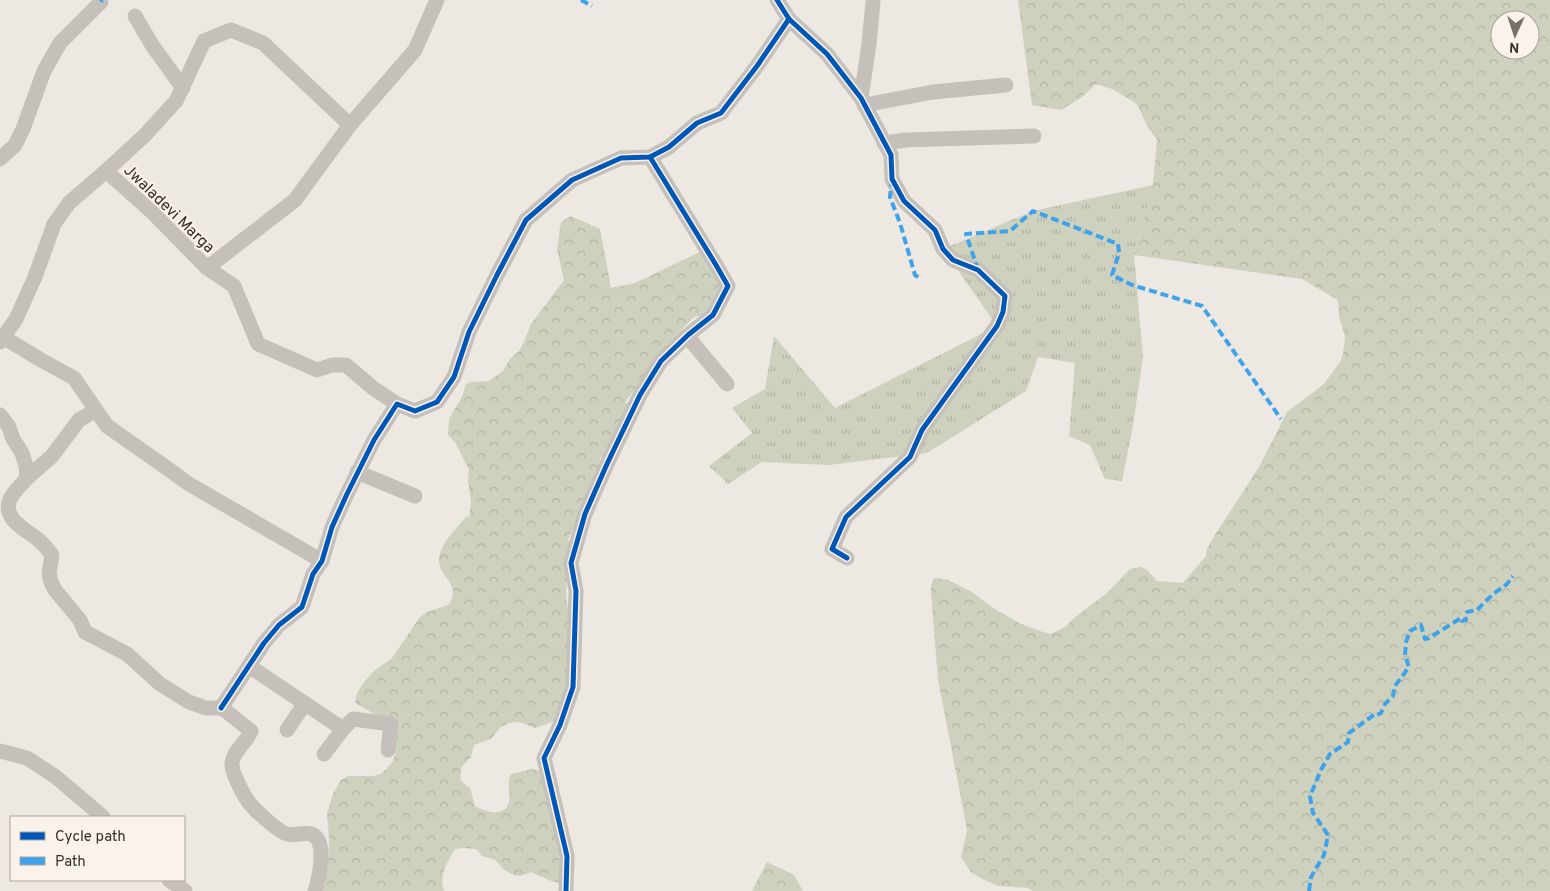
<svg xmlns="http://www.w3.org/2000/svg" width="1550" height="891" font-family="Overpass,sans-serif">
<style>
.grass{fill:url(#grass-tufts)}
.forest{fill:url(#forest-crowns);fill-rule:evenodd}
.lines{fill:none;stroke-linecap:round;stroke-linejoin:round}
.street{stroke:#c6c0bb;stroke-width:15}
.quiet{stroke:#3fa3eb;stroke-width:4;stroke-dasharray:8 4;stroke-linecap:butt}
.cycleway-casing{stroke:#f9f3eb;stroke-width:8}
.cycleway{stroke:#0057b8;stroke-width:5}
.labels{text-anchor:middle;stroke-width:4;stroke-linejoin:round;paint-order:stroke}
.street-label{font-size:16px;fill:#362e2a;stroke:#f9f3eb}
</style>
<defs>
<pattern id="grass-tufts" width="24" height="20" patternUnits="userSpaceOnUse" patternTransform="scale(1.25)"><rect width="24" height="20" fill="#cdd1bd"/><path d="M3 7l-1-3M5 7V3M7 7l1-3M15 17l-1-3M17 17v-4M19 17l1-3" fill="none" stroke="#b1b4a3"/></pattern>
<pattern id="forest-crowns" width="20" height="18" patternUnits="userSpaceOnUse" patternTransform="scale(1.25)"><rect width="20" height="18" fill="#cdd1bd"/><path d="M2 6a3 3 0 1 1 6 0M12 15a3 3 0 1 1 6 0" fill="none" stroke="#b1b4a3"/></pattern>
</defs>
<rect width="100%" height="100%" fill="#ede8e2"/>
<path class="grass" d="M 1153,185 L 1134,255 L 1143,357 L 1133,426 L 1122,481 L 1105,479 L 1090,445 L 1069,436 L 1075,363 L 1038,357 L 1026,391 L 927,453 L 829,465 L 762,462 L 728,484 L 709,466 L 752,433 L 732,408 L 765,389 L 774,336 L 835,408 L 997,326 L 943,249 L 1033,211 Z"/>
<g class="forest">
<path d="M 1018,0 L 1550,0 L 1550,891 L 1033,891 L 1028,888 L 999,886 L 984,880 L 971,872 L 961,857 L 967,830 L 938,679 L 931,593 L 931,586 L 934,578 L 937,578 L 948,580 L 972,592 L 993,608 L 1021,624 L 1043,632 L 1051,634 L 1065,627 L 1073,619 L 1108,592 L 1130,569 L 1141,567 L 1147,570 L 1157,581 L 1183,583 L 1206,556 L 1207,549 L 1215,535 L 1259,467 L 1287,412 L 1324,384 L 1340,362 L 1343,354 L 1345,337 L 1339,316 L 1338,300 L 1302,279 L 1134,255 L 1153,185 L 1157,139 L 1148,128 L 1137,104 L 1112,89 L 1096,84 L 1082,97 L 1061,110 L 1032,105 ZM 1500,20 L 1530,20 L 1530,50 L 1500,50 Z"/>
<path d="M 571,216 L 600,229 L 611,288 L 635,283 L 702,251 L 721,287 L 716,292 L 717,299 L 704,315 L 694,317 L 683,328 L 628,398 L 625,403 L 628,404 L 603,456 L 599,459 L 603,463 L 568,540 L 570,543 C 569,560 562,600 570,613 L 573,662 L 555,721 L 535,728 L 520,722 L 509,723 L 501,727 L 491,739 L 474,745 L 471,757 C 462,765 459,769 461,781 L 470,788 L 475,806 C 485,812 505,818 509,802 C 511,791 506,784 511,774 L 532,769 L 541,771 L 559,842 L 560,883 L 551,881 L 531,872 L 520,876 L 514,875 L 504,870 L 495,860 L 482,856 L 476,849 L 463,848 L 455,849 C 448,860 437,879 445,891 L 322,891 L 328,867 L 329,838 L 327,813 L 333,794 L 341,780 L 348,776 L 373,776 L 381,774 L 392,763 L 395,755 L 396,747 L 378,716 L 355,703 L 357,693 L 365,681 L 374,671 L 392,658 L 420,617 L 427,612 L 448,605 C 464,585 437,576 439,558 C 442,541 457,528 467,516 L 469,518 L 471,502 L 468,481 L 469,470 L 455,442 L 448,435 L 449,419 L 462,397 L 466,384 L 471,382 L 489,381 L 503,371 L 510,359 L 519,351 L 524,342 L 531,324 L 564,280 L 557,249 L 561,222 Z"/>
<path d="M 767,862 L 794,875 L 803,891 L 752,891 Z"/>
</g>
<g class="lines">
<g class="street">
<path d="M 777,0 L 789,19 L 827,54 L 861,98 L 891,155 L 892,179 L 904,201 L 935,230 L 943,249 L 953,260 L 978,270 L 1005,296 L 1003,312 L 997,326 L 922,430 L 910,457 L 846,517 L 832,549 L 847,558"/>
<path d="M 135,16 L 152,45 L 183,88"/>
<path d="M 861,98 L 869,44 L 873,2"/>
<path d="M 864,105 L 933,92 L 1006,85"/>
<path d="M 884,143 L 906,140 L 1034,136"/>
<path d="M 0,159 L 15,145 L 23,129 L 44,71 L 60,43 L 101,2"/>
<path d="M 106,171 L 145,135 L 176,101 L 204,41 L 231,30 L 263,43 L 350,125"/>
<path d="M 207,268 L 234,286 L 258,344 L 317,370 L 332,365 L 346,365 L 373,388 L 397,404"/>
<path d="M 687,336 L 727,384"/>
<path d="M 3,337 L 41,360 L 74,378 L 107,426 L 164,466 L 189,484 L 322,561"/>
<path d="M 0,342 L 16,319 L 35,277 L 54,224 L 69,203 L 106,171 L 152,212 L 207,268 L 295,200 L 350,125 L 415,50 L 437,0"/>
<path d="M 0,415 L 9,427 L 13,439 L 22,453 L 26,466 L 27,478 C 22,484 14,491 10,499 C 1,521 30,531 42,543 C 45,546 49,551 52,555 L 49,573 L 51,582 L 55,590 L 80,620 L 85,632 L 127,654 L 160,684 L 189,702 L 206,708 L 221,708 L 226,711 L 251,731 C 247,742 233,751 232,763 C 231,773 245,798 251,805 C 257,812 279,832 287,834 C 295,836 303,832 311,834 C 328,839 319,879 315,891"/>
<path d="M 357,472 L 415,496"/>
<path d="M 27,478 L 52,456 L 79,420 L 96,410"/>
<path d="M 249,666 L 343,729 L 324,754"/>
<path d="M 221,708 L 264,643 L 279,625 L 302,607 L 313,574 L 322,561 L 332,527 L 347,494 L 374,440 L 397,404 L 415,411 L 437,402 L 454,377 L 469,332 L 497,275 L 526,220 L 572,180 L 621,158 L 650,157 L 669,147 L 697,123 L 721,113 L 757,66 L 789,19"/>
<path d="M 343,729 L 353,719 L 391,724 L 388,750"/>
<path d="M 287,730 L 305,703"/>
<path d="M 0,751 L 27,758 L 56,777 L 103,817"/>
<path d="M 169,880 L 185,891"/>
<path d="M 566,891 L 567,856 L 544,758 L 560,725 L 573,687 L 576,591 L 571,563 L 585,514 L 607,464 L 640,395 L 661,361 L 688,335 L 713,315 L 728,286 L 716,265 L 650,157"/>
</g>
<g class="quiet">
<path d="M 581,0 L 592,6"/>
<path d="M 101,2 L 102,0"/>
<path d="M 892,179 L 890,197 L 900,223 L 915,275 L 921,279"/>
<path d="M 978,270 L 966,234 L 1010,231 L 1033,211 L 1118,244 L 1119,253 L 1112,275 L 1132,285 L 1202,306 L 1281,419"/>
<path d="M 1309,891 L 1311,877 L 1324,855 L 1328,835 L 1313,813 L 1310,796 L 1321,770 L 1330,754 L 1348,742 L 1349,733 L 1375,714 L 1377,715 L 1381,713 L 1385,704 L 1393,696 L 1395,686 L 1409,667 L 1405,655 L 1406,642 L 1410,631 L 1421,625 L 1425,639 L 1429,638 L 1461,618 L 1462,621 L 1466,620 L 1465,615 L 1467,612 L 1477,610 L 1493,594 L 1507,584 L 1513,576"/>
</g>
<defs>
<g id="cycleway">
<path d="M 777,0 L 789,19 L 827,54 L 861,98 L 891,155 L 892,179 L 904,201 L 935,230 L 943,249 L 953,260 L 978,270 L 1005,296 L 1003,312 L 997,326 L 922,430 L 910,457 L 846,517 L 832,549 L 847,558"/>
<path d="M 221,708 L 264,643 L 279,625 L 302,607 L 313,574 L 322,561 L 332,527 L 347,494 L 374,440 L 397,404 L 415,411 L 437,402 L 454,377 L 469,332 L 497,275 L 526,220 L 572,180 L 621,158 L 650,157 L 669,147 L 697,123 L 721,113 L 757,66 L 789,19"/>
<path d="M 566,891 L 567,856 L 544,758 L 560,725 L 573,687 L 576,591 L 571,563 L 585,514 L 607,464 L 640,395 L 661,361 L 688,335 L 713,315 L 728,286 L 716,265 L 650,157"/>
</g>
</defs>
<use href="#cycleway" class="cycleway-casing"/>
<use href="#cycleway" class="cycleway"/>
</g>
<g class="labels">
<g class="street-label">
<text transform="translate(170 208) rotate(44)" y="6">Jwaladevi Marga</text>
</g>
</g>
<rect x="10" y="816" width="175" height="65" fill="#f9f3eb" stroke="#aba49e"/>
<rect x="20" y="832" width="25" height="8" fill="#0057b8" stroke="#aba49e"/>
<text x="55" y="841" font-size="15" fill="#362e2a">Cycle path</text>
<rect x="20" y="857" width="25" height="8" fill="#3fa3eb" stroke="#aba49e"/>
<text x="55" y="866" font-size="15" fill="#362e2a">Path</text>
<g transform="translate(1515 35) rotate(183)"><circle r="24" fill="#f9f3eb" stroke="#aba49e"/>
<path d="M0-4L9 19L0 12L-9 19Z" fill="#766f6a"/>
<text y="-8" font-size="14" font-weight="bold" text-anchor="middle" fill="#362e2a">N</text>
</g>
</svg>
